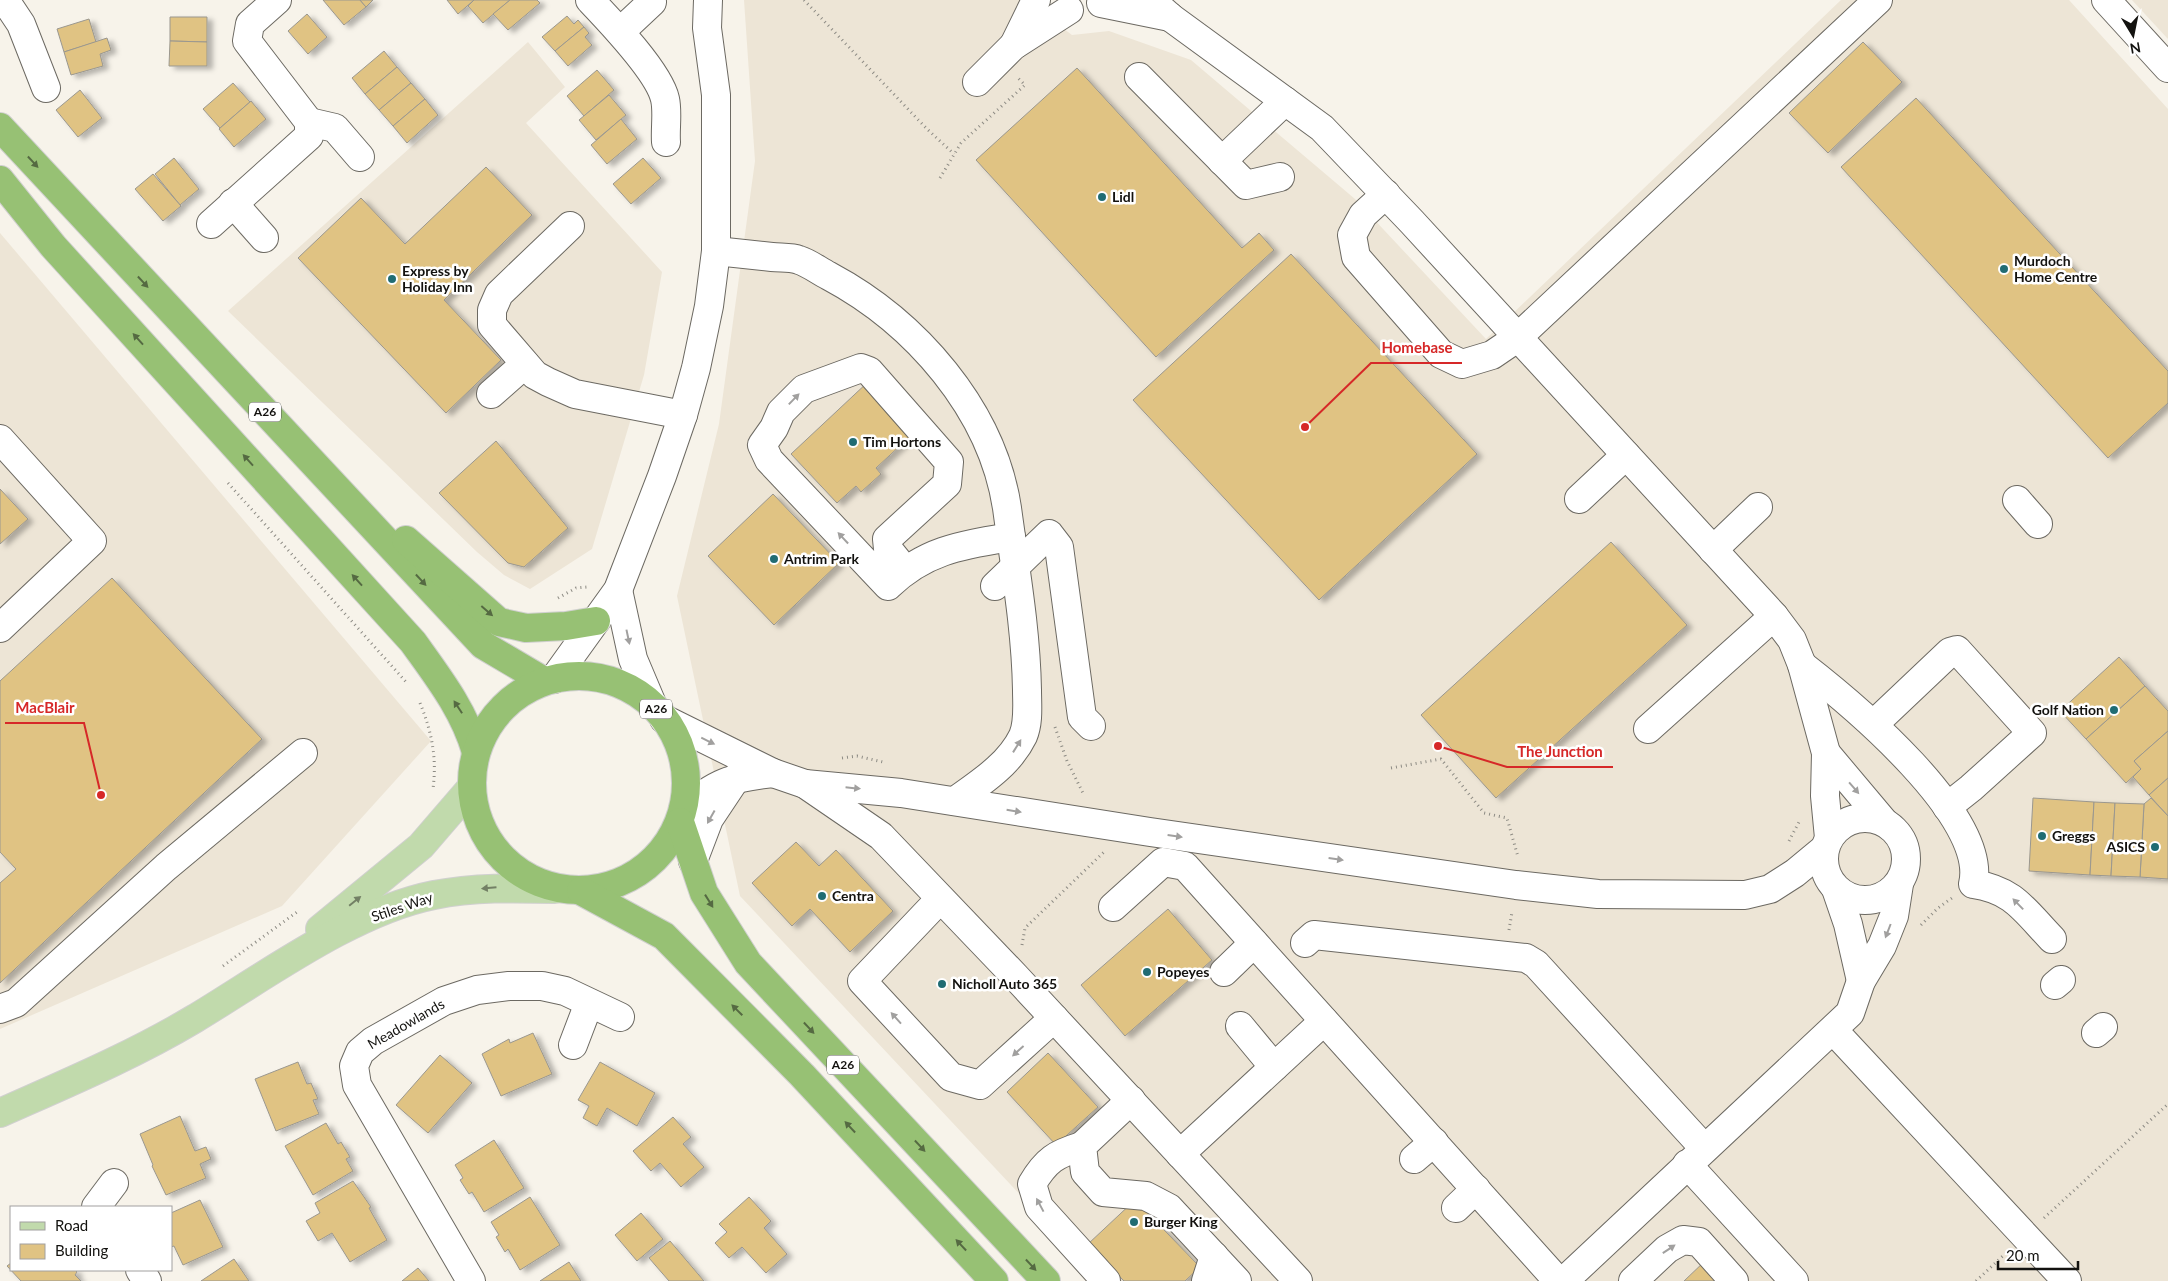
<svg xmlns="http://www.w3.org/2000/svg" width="2168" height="1281" font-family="Lato,sans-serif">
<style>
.built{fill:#ede5d6}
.building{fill:#e0c383;stroke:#9a978f;filter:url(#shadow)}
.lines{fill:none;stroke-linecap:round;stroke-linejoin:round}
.minor-casing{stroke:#6c6962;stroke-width:30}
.major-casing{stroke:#d0d0cf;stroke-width:30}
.highway-casing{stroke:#d0d0cf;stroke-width:30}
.path{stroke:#8d8b84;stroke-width:3;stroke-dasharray:1 4;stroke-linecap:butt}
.minor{stroke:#fff;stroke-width:28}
.major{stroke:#c1daac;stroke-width:28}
.highway{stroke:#97c174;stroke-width:28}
.oneway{fill:#556a42}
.oneway2{fill:#a1a09f}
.oneway3{fill:#738065}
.poi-dot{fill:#206c73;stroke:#fff;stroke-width:2}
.labels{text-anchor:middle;stroke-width:5;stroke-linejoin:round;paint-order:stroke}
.shield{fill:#fff;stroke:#5a5957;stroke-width:1}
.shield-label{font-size:12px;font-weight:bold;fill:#13120f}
.poi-label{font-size:14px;font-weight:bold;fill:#13120f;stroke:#fff;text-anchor:start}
.street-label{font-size:14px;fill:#13120f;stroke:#fff}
.leader{fill:none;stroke:#d62828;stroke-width:2}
.callout-dot{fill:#d62828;stroke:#fff;stroke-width:2}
.callout-label{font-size:15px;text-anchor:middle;font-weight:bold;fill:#d62828;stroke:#fff;stroke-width:5;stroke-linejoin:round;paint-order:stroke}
</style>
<defs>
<filter id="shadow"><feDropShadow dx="5.5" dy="3" stdDeviation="2.5" flood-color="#0004"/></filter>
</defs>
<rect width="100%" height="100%" fill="#f7f3ea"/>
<g class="built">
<path d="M 744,0 L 1025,0 L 1072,35 L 1109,31 L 1191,60 L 1355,199 L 1486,339 L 1841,0 L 2069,0 L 2168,109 L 2168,1281 L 1101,1281 L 740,896 L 677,596 L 719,424 L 755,161 Z"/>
<path d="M 2132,0 L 2168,0 L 2168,39 Z"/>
<path d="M 528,42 L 565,87 L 526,123 L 662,272 L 644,375 L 592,549 L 530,589 L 504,575 L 477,552 L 228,311 Z"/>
<path d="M 0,233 L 431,741 L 282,906 L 0,1029 Z"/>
</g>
<g class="building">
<path d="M 323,0 L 360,0 L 366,7 L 344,25 Z"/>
<path d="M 360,0 L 373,0 L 366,7 Z"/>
<path d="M 447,0 L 474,0 L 458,14 Z"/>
<path d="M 474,0 L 510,0 L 483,23 L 468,6 Z"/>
<path d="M 510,0 L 537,0 L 540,3 L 508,30 L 493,14 Z"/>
<path d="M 307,14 L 327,37 L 308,54 L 288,31 Z"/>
<path d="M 567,16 L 574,24 L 578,20 L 584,27 L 555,51 L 542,37 Z"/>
<path d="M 170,17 L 207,17 L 207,42 L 170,41 Z"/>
<path d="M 89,19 L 96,42 L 64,52 L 57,29 Z"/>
<path d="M 584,27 L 589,33 L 585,37 L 592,45 L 568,66 L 555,51 Z"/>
<path d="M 107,38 L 111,50 L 100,54 L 103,66 L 71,75 L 64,52 Z"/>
<path d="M 170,41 L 207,42 L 207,66 L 169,66 Z"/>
<path d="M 1863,42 L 1902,82 L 1828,153 L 1789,113 Z"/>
<path d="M 384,51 L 397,67 L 365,94 L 352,78 Z"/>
<path d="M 397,67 L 411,83 L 379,110 L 365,94 Z"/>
<path d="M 1077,68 L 1242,248 L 1259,233 L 1274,250 L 1156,357 L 976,160 Z"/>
<path d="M 597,70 L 614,90 L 584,116 L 567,96 Z"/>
<path d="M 233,83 L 250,102 L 220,128 L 203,109 Z"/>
<path d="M 411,83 L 425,99 L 393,126 L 379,110 Z"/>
<path d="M 80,90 L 102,118 L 78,137 L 56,110 Z"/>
<path d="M 609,95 L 626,115 L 596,140 L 579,120 Z"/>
<path d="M 1916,98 L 2168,371 L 2168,403 L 2108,458 L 1841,167 Z"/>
<path d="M 425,99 L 438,115 L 407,143 L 393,126 Z"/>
<path d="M 251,101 L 266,119 L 234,147 L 219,129 Z"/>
<path d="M 621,119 L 637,139 L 607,164 L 591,145 Z"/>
<path d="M 174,158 L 199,189 L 180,205 L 155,174 Z"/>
<path d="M 643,158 L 661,178 L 631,204 L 613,184 Z"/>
<path d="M 486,167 L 532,215 L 444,300 L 501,360 L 446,413 L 298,258 L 361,198 L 405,244 Z"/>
<path d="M 153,174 L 181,206 L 163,221 L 135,189 Z"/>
<path d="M 1291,254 L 1477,454 L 1319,600 L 1133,400 Z"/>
<path d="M 869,381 L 916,431 L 876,468 L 881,474 L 861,492 L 856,486 L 837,503 L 791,454 Z"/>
<path d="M 496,441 L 568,528 L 524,567 L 508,563 L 439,493 Z"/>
<path d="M 0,489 L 28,519 L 0,544 Z"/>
<path d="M 773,494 L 839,563 L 774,625 L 708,556 Z"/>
<path d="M 1611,542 L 1687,625 L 1496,798 L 1421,715 Z"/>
<path d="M 112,578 L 262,739 L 0,983 L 0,883 L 16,869 L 0,852 L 0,681 Z"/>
<path d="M 2119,657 L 2145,686 L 2086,739 L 2060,711 Z"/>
<path d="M 2145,686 L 2168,711 L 2168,731 L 2134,761 L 2141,769 L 2126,783 L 2086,739 Z"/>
<path d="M 2168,731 L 2168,778 L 2149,795 L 2133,777 L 2141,769 L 2134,761 Z"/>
<path d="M 2168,778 L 2168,816 L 2149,795 Z"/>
<path d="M 2033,798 L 2094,802 L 2090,875 L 2029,871 Z"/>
<path d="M 2151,798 L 2168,816 L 2168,879 L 2140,877 L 2144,804 Z"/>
<path d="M 2094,802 L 2115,803 L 2111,876 L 2090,875 Z"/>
<path d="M 2115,803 L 2144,804 L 2140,877 L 2111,876 Z"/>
<path d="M 796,842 L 819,866 L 836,850 L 893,911 L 850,952 L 810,909 L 792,926 L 752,883 Z"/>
<path d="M 1168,909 L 1212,960 L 1125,1036 L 1081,985 Z"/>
<path d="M 533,1033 L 552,1074 L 501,1096 L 482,1054 L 509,1039 L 510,1043 Z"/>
<path d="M 1048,1053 L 1098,1107 L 1056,1145 L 1007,1092 Z"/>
<path d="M 440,1055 L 472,1083 L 428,1133 L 396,1105 Z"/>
<path d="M 298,1062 L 307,1084 L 311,1083 L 318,1099 L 313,1100 L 319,1114 L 276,1131 L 255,1079 Z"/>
<path d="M 600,1062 L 655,1093 L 637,1126 L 607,1108 L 597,1126 L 583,1118 L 589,1106 L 578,1100 Z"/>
<path d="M 180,1116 L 195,1151 L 206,1147 L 211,1159 L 200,1164 L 206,1178 L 166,1195 L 152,1166 L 153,1165 L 140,1134 Z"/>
<path d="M 673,1117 L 691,1137 L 683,1144 L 704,1167 L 681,1187 L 660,1163 L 651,1171 L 633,1151 Z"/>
<path d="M 326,1123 L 338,1144 L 341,1142 L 350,1157 L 346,1159 L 353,1171 L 313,1195 L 285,1146 Z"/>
<path d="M 494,1140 L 524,1188 L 484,1212 L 472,1192 L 469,1194 L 460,1180 L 463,1178 L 455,1165 Z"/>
<path d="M 353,1181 L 371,1207 L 369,1208 L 387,1240 L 350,1262 L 332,1233 L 318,1241 L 306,1221 L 320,1213 L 315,1203 Z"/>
<path d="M 530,1197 L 560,1245 L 520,1270 L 508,1249 L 505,1252 L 496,1237 L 499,1235 L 491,1222 Z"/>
<path d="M 749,1197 L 771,1221 L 764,1228 L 787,1254 L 766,1273 L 742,1247 L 729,1258 L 715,1243 L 727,1232 L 719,1224 Z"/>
<path d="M 200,1200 L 223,1247 L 183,1265 L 174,1246 L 171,1247 L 171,1213 Z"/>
<path d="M 1135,1200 L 1200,1267 L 1185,1281 L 1124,1281 L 1088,1244 Z"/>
<path d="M 641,1213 L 663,1239 L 637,1261 L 615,1235 Z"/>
<path d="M 670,1241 L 704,1281 L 669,1281 L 649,1258 Z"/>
<path d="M 234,1259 L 249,1281 L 201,1281 Z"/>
<path d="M 1706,1260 L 1725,1281 L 1684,1281 Z"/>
<path d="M 569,1262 L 581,1281 L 540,1281 Z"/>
<path d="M 11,1263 L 11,1270 L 75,1270 L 77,1272 L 75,1275 L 81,1281 L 21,1281 L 7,1266 Z"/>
<path d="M 418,1268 L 429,1281 L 402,1281 Z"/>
</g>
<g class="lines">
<defs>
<g id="minor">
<path d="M 5,0 L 21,24 L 46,88"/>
<path d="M 590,0 C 610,21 659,72 665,99 C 668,112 665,128 666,142"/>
<path d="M 1151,0 L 1170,17 L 1322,128 L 1412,222 L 1774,616 L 1792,640 L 1802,665 L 1826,753 L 1825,796 L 1829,838"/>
<path d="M 2106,0 L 2168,68"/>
<path d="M 1101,3 L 1170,17"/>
<path d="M 620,32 L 652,2"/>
<path d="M 1014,45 L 1036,0"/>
<path d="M 1139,77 L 1246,185 L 1280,177"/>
<path d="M 977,82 L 1013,46 L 1069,10"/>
<path d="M 309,122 L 335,128 L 360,157"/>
<path d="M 1222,161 L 1285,101"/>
<path d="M 1386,194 L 1363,215 L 1352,235 L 1356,257 L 1441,354 L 1462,364 L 1492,355 L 1517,338 L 1878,0"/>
<path d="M 233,203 L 264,238"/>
<path d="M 211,224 L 309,136 L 309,122 L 247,41 L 250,24 L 277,0"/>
<path d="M 570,226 L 499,294 L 492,310 L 492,325 L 535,375 L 548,382 L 575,394 L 683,415"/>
<path d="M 716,251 C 735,253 754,255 772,257 C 781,258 791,257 799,260 C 809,263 819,271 829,276 C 915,322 992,409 1007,508 C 1015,568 1026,629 1027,690 C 1027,705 1029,722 1023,736 C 1009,765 980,783 955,801"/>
<path d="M 491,394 L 525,364"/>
<path d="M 0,439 L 92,541 L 0,628"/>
<path d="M 1579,499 L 1626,455"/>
<path d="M 2017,500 L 2038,524"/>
<path d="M 1713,550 L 1758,507"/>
<path d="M 905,570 L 888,549 L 887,539 L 947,484 L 949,462 L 869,371 L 861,368 L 804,389 L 781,412 L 774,428 L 762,445 L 769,460 L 888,586 C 925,550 962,545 1011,537"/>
<path d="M 995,586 L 1049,534 L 1059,547 L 1082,717 L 1091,726"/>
<path d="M 618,590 L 633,659 L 652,704"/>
<path d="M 1802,665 C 1851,703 1989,817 1973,884 C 2014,890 2024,910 2052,939"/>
<path d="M 554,679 L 618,590 L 662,476 L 683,415 L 696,368 L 709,306 L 716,251 L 716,95 L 707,28 L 708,0"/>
<path d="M 664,719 L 773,773 L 805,784 L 881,836 L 1015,976 L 1298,1281"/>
<path d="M 1874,724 L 1950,652 L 1957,650 L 2032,733 L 1971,788 L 1947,807"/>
<path d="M 1648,729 L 1774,616"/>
<path d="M 1826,753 L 1884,822"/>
<path d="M 805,784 L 901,793 L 1150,832 L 1516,885 L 1598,894 L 1745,895 L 1770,889 L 1795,873 L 1824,849"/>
<path d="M 683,810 C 717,782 729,778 773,773"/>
<circle cx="1865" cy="859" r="41"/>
<path d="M 693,861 L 709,819 L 737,777"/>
<path d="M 1836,889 L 1848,924 L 1861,981"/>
<path d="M 940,899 L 862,981 L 951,1077 L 980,1085 L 1054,1018"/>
<path d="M 1113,907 L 1163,862 L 1185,866 L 1558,1281"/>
<path d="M 1305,943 L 1314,935 L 1526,958 L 1536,964 L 1704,1148"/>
<path d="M 1224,972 L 1254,943"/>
<path d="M 2055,985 L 2061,980"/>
<path d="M 0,1009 L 16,1003 L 166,867 L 303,753"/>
<path d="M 1240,1026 L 1274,1067"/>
<path d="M 1834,1031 L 2067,1281"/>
<path d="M 2096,1033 L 2103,1027"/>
<path d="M 573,1045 L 589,1003"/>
<path d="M 1131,1100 L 1082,1146 L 1085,1172 L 1103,1192 L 1146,1196 L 1169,1208 L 1237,1281"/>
<path d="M 1082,1146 C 1056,1154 1046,1160 1032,1184 L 1039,1207 L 1106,1281"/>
<path d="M 1180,1154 L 1324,1021"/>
<path d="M 1414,1159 L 1434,1142"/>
<path d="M 1687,1164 L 1794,1281"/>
<path d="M 96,1207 L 114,1183"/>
<path d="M 1456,1208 L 1476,1189"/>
<path d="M 140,1270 L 147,1281"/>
<path d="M 471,1281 L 357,1085 L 354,1066 L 360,1052 L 373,1041 L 444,1001 L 477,990 L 509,986 L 542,986 L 565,991 L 620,1017"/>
<path d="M 1206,1281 L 1214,1256"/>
<path d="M 1564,1281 L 1850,1013 L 1861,981 L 1882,946 L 1894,916 L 1899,884"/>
<path d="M 1633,1281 L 1667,1249 L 1683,1240 L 1699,1242 L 1734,1281"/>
</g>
<g id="major">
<path d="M 320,929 L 421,846 L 471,788"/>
<path d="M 0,1113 C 65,1084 132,1056 194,1019 C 264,977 353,911 434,895 C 474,887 515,888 555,889"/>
</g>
<g id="highway">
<path d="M 0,127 L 483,645 L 544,681"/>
<path d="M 0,180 L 53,246 L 413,642 C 438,677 464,710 476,752"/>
<path d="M 406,540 L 499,622 L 526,628 L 566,626 L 596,621"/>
<circle cx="579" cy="783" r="107"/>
<path d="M 680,822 L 704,893 L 748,963 L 1046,1281"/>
<path d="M 581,891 L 664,936 L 802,1075 L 994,1281"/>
</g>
</defs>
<use href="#minor" class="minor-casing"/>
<use href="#major" class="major-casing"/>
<use href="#highway" class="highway-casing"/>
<g class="path">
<path d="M 804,0 L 927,129 L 954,154"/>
<path d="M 940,178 L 961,143 L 1025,85 L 1018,78"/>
<path d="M 228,483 L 407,683"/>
<path d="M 558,598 L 576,588 L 587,587"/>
<path d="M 420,703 C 432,733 437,757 433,789"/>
<path d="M 1055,727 L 1067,761 L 1084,795"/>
<path d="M 842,758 L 857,756 L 883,762"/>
<path d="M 1391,768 L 1441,759 L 1484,813 L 1507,818 L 1518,857"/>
<path d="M 1789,841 L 1799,822"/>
<path d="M 1921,925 L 1938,908 L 1952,898"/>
<path d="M 1509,930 L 1512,912"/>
<path d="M 1022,945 L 1025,928 L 1104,852"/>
<path d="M 223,966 L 297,912"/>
<path d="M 2044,1218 L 2168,1104"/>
<path d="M 1976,1281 L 2005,1254"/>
</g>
<use href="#minor" class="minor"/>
<use href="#major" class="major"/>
<use href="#highway" class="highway"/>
</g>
<defs><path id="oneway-solid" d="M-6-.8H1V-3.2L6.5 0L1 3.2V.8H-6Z" transform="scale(1.25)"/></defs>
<g class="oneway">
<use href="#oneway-solid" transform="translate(33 162) rotate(47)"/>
<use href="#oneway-solid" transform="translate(143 282) rotate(47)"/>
<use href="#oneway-solid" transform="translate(138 339) rotate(-132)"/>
<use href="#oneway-solid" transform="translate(248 460) rotate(-132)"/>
<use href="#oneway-solid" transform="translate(357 580) rotate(-132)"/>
<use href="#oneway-solid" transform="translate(421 580) rotate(47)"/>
<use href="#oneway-solid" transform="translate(487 611) rotate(41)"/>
<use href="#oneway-solid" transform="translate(458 707) rotate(-123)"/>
<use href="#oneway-solid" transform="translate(709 901) rotate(58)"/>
<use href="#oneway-solid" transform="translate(737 1010) rotate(-135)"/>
<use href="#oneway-solid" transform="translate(809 1028) rotate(47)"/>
<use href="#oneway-solid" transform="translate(850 1127) rotate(-133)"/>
<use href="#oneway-solid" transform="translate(920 1146) rotate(47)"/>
<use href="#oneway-solid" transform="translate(961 1245) rotate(-133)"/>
<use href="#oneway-solid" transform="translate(1031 1265) rotate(47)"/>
</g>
<g class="oneway2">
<use href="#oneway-solid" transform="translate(794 399) rotate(-46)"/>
<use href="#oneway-solid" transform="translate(843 538) rotate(-133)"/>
<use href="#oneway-solid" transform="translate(628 637) rotate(78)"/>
<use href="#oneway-solid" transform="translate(708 741) rotate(26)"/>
<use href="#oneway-solid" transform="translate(1017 746) rotate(-58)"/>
<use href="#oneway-solid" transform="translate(853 788) rotate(6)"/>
<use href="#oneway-solid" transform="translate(1854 788) rotate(49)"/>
<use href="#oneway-solid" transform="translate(1014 811) rotate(9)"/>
<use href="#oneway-solid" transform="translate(711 817) rotate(119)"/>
<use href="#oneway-solid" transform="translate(1175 836) rotate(8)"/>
<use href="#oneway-solid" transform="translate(1336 859) rotate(8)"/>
<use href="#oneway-solid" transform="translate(2018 904) rotate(-134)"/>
<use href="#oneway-solid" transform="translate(1888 931) rotate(111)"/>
<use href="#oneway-solid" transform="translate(896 1018) rotate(-132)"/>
<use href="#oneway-solid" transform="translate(1018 1051) rotate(138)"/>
<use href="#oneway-solid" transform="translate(1040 1205) rotate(-118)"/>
<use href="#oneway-solid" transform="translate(1669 1249) rotate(-34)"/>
</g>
<g class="oneway3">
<use href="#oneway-solid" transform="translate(489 888) rotate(175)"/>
<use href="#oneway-solid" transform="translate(355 901) rotate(-39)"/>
</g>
<g class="poi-dot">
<circle cx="1102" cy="197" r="5"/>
<circle cx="2004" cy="269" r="5"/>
<circle cx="392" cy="279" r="5"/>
<circle cx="853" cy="442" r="5"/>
<circle cx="774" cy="559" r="5"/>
<circle cx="2114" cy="710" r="5"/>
<circle cx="2042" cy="836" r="5"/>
<circle cx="2155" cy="847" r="5"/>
<circle cx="822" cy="896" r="5"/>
<circle cx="1147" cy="972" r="5"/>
<circle cx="942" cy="984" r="5"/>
<circle cx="1134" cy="1222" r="5"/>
</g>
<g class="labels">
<g class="shield">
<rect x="249" y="402.5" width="32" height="19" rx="4"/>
<rect x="640" y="699.5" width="32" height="19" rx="4"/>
<rect x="827" y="1055.5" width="32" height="19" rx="4"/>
</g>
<g class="shield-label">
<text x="265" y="416">A26</text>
<text x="656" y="713">A26</text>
<text x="843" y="1069">A26</text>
</g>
<g class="poi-label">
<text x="1112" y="202">Lidl</text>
<text x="2014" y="266">Murdoch<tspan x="2014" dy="16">Home Centre</tspan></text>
<text x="402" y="276">Express by<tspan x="402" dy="16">Holiday Inn</tspan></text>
<text x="863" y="447">Tim Hortons</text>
<text x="784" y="564">Antrim Park</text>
<text x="2104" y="715" text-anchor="end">Golf Nation</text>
<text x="2052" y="841">Greggs</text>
<text x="2145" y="852" text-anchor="end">ASICS</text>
<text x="832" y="901">Centra</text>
<text x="1157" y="977">Popeyes</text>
<text x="952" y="989">Nicholl Auto 365</text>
<text x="1144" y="1227">Burger King</text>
</g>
<g class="street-label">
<text transform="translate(402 907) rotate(-19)" y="5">Stiles Way</text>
<text transform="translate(406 1024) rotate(-30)" y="5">Meadowlands</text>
</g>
</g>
<path class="leader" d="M1305 427L1371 363H1462M101 795L84 723H5M1438 746L1507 767H1613"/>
<g class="callout-dot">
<circle cx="1305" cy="427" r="5"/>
<circle cx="101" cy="795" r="5"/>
<circle cx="1438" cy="746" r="5"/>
</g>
<g class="callout-label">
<text x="1417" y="353">Homebase</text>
<text x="45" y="713">MacBlair</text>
<text x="1560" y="757">The Junction</text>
</g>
<rect x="10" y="1206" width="162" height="65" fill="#ffffff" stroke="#a1a09f"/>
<rect x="20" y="1222" width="25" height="8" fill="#c1daac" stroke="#a1a09f"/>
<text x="55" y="1231" font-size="15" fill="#13120f">Road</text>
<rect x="20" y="1244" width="25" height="15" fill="#e0c383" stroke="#a1a09f"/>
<text x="55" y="1256" font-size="15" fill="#13120f">Building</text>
<g transform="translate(2133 35) rotate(170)" stroke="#ffffff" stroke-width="4" paint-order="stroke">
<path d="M0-4L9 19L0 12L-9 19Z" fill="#13120f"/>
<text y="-8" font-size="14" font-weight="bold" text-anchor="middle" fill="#13120f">N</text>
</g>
<path d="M1998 1261v8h80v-8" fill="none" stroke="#13120f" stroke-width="2.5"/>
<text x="2006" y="1261" font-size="15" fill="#13120f" stroke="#ffffff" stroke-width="4" paint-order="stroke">20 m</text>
</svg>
